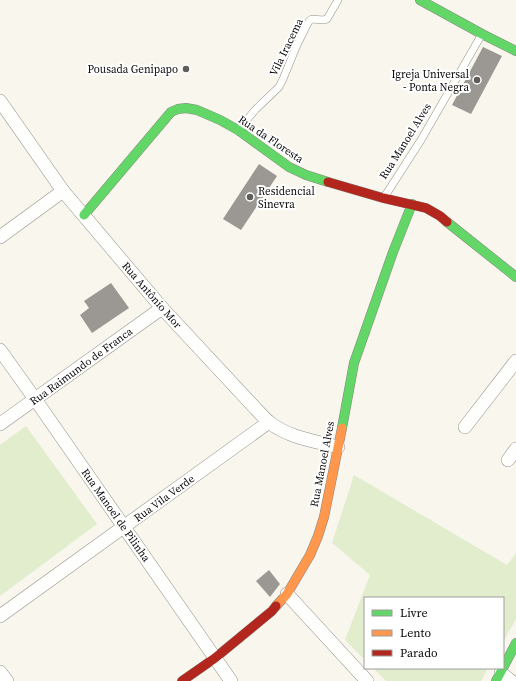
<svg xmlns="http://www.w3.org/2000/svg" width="516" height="681" font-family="'Source Serif 4',serif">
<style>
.green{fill:#e2edce}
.building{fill:#9b9894}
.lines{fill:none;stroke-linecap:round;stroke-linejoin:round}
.lane-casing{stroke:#92908c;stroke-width:8}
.street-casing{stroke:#92908c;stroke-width:14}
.fast-casing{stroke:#888783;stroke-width:10}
.slow-casing{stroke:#888783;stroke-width:10}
.jam-casing{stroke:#888783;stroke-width:10}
.lane{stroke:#fefefc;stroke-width:7}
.street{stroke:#fefefc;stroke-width:13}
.fast{stroke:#63d668;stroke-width:9}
.slow{stroke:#ff974d;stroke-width:9}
.jam{stroke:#b3261e;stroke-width:9}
.poi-dot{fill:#5e5d59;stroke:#fff;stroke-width:1.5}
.labels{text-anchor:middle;stroke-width:4;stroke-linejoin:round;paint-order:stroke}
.street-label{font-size:11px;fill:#0a0a0a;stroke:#fff}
.poi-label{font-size:11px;fill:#0a0a0a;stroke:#fff;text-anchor:end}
</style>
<rect width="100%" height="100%" fill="#f9f6ed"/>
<g class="green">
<path d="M 26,426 L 97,524 L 0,596 L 0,445 Z"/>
<path d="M 354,475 L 507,565 L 516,553 L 516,619 L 503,642 L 503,598 L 365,598 L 365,660 L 345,640 L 370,575 L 332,543 Z"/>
<path d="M 373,668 L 488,668 L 481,681 L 386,681 Z"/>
</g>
<g class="building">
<path d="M 483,47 L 502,56 L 471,114 L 452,105 Z"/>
<path d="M 259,164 L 277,176 L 241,230 L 223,219 Z"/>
<path d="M 111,283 L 129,308 L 92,333 L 80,315 L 89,308 L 84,301 Z"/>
<path d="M 269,570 L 280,584 L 270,597 L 256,581 Z"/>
</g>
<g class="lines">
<defs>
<g id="lane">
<path d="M 238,130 L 256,109 L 279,87 L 283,79 L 297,45 L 309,21 L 312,19 L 323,20 L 327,19 L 338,0"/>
<path d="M 385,196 L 421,140 L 482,34"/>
</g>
<g id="street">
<path d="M 0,101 L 63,191 L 162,308 L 256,409 C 261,414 265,419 270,423 C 290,438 315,441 338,447"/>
<path d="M 0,237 L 63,191"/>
<path d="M 0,350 L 35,399 L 231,681"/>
<path d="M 0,424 L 162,308"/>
<path d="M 465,427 L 516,361"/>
<path d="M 508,460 L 516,449"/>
<path d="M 287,594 L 367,681"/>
<path d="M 0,616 L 269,422"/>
<path d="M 0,672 L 7,681"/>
<path d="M 501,673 L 511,681"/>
</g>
<g id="fast">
<path d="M 420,0 L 482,34 L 516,51"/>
<path d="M 84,215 L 171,112 L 178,109 L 186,108 L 197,110 L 220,120 L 238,130 L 289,167 L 306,175 L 328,182"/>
<path d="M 447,222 L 516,277"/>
<path d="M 342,428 L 354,363 L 393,252 L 412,204"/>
<path d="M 496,681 L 516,643"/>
</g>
<path id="slow" d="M 276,606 L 287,594 L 310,555 L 318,536 L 324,517 L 342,428"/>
<g id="jam">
<path d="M 328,182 L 383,198 L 426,208 L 440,216 L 447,222"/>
<path d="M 182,681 L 215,658 L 272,611 L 276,606"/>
</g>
</defs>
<use href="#lane" class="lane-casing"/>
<use href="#street" class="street-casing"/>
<use href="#fast" class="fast-casing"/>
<use href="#slow" class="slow-casing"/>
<use href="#jam" class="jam-casing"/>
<use href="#lane" class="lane"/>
<use href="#street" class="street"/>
<use href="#fast" class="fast"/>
<use href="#slow" class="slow"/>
<use href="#jam" class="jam"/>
</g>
<g class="poi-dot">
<circle cx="186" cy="69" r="4"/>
<circle cx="477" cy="80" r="4"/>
<circle cx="250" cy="197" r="4"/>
</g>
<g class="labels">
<g class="street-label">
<text transform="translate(286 47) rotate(-64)" y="4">Vila Iracema</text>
<text transform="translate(271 139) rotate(34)" y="4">Rua da Floresta</text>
<text transform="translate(405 141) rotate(-58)" y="4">Rua Manoel Alves</text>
<text transform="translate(152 295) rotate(49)" y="4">Rua Antônio Mor</text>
<text transform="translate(81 366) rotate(-36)" y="4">Rua Raimundo de Franca</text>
<text transform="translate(322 464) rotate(-79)" y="4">Rua Manoel Alves</text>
<text transform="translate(164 498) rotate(-36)" y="4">Rua Vila Verde</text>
<text transform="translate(116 515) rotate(55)" y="4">Rua Manoel de Pilinha</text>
</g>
<g class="poi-label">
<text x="178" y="73">Pousada Genipapo</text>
<text x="469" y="78">Igreja Universal<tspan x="469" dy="13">- Ponta Negra</tspan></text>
<text x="258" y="195" text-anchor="start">Residencial<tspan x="258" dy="13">Sinevra</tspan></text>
</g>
</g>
<rect x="364" y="597" width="140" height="72" fill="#ffffff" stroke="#9d9d9d"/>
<rect x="372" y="610" width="20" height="6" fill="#63d668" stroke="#9d9d9d"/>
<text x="400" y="617" font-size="12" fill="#0a0a0a">Livre</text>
<rect x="372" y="630" width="20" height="6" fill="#ff974d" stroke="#9d9d9d"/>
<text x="400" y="637" font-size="12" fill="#0a0a0a">Lento</text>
<rect x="372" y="650" width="20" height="6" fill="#b3261e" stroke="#9d9d9d"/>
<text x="400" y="657" font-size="12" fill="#0a0a0a">Parado</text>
</svg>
